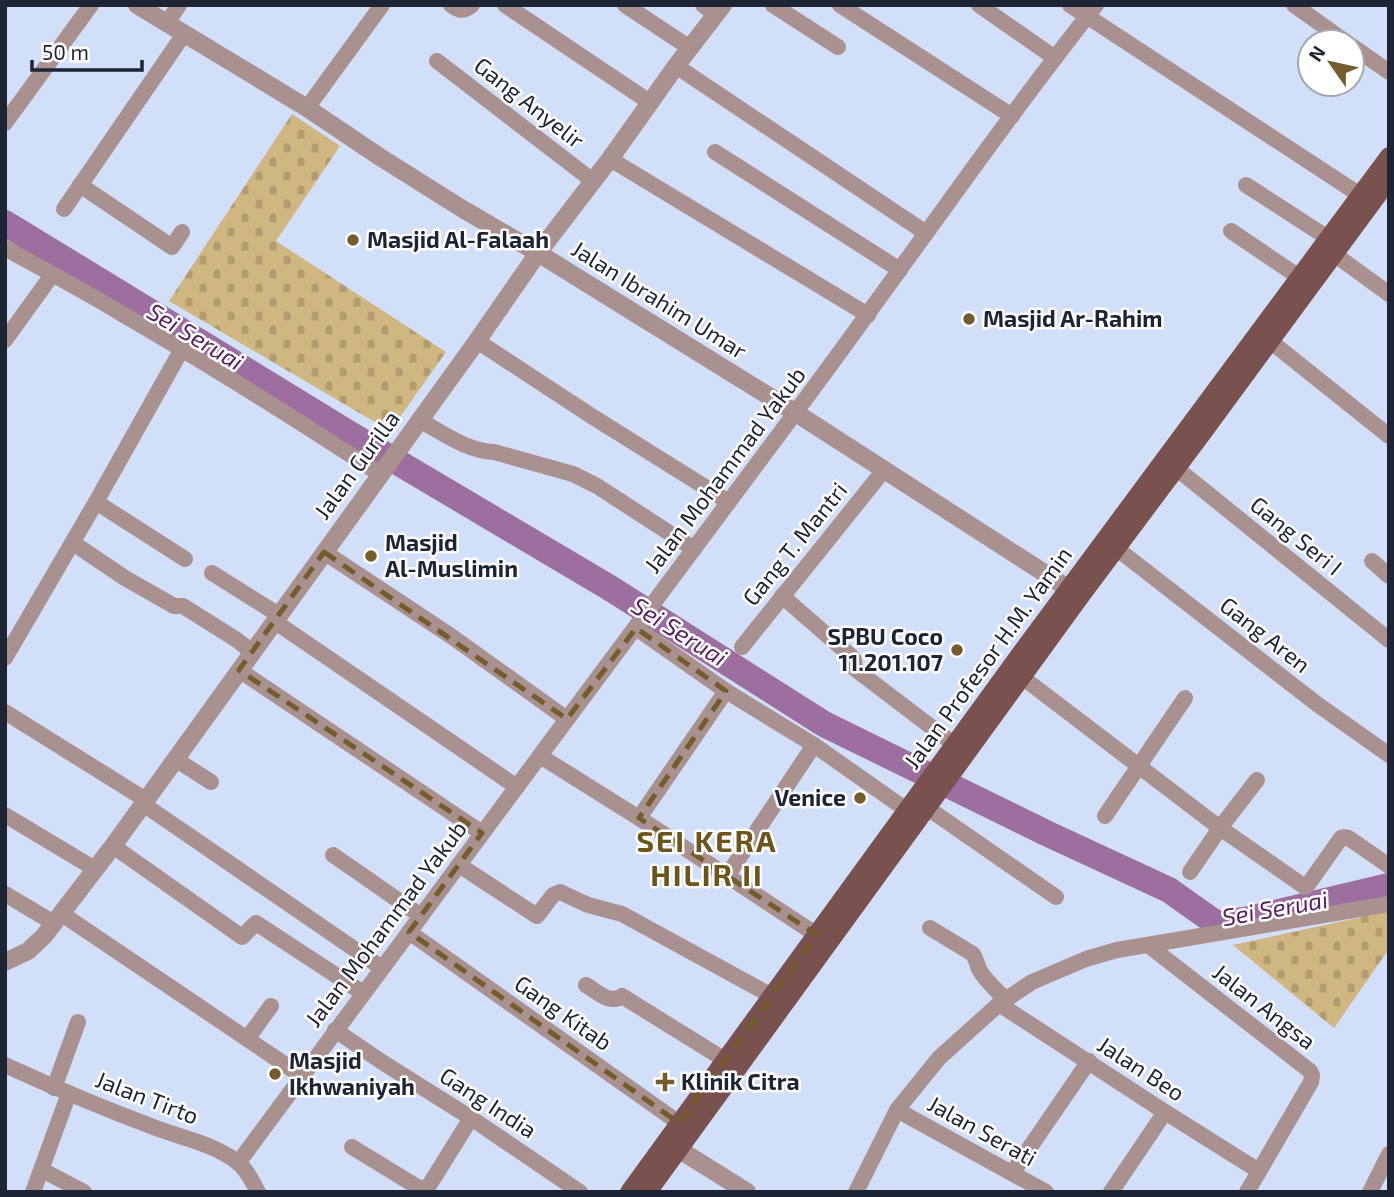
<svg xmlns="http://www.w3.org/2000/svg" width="1394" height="1197" font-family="'Exo 2',sans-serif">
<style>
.cemetery{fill:url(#cemetery-stones)}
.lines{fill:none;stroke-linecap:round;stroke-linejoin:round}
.river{stroke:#9c6fa0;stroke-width:26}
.minor{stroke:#a9918f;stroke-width:16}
.tertiary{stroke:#a9918f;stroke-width:18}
.primary{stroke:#79514e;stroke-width:18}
.marked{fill:none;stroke:#745d2d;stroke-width:5;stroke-dasharray:14 9;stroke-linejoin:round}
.poi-dot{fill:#745d2d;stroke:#fff;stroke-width:2.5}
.labels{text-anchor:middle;stroke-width:5;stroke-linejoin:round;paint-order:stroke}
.street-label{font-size:23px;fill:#1d2434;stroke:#fff}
.poi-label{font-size:23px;font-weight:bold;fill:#1d2434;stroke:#fff;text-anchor:start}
.water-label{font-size:24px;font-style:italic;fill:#5a2160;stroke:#fff}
.district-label{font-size:30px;font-weight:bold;letter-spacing:2px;fill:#6d541b;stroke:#fff}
</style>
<defs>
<pattern id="cemetery-stones" width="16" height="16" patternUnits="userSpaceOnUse" patternTransform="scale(1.75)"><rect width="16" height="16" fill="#d0b680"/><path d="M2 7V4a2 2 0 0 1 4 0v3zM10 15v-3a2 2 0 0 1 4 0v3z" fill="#b29c6f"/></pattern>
</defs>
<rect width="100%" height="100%" fill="#d2dff9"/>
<g class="cemetery">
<path d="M 292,114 L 340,146 L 276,241 L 446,352 L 390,431 L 169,301 Z"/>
<path d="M 1389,911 L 1389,949 L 1334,1028 L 1233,945 Z"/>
</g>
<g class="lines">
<path class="river" d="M 5,223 L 350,434 L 610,588 L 824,724 L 1046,833 L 1169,890 L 1217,924 L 1249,919 L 1389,886"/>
<g class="minor">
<path d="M 451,5 C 460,12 464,11 472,5"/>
<path d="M 505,5 L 651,103"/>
<path d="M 625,5 L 690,48"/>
<path d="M 703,5 L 716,15"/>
<path d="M 773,5 L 838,47"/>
<path d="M 840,5 L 1012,116"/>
<path d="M 979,5 L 1055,58"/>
<path d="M 1070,5 L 1360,195"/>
<path d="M 1294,5 L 1346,42"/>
<path d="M 167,23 L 179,5"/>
<path d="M 1352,46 L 1389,72"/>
<path d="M 437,61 L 593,181"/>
<path d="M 676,66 L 926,233"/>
<path d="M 307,108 L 382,5"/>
<path d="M 5,123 L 91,5"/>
<path d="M 715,152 L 900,270"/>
<path d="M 610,159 L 868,315"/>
<path d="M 80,185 L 172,247 L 182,232"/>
<path d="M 1246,185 L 1328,238"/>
<path d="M 64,209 L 184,34"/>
<path d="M 1231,231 L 1299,277"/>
<path d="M 5,248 C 42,269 81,289 117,311 C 207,363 294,418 380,474"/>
<path d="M 1334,254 L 1389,294"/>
<path d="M 5,340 L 52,275"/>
<path d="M 477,341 L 593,417 L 729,502"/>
<path d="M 1270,341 L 1389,436"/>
<path d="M 419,420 C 443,433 467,451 494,452 L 573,474 L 597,486 L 694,549"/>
<path d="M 1176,468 L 1389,640"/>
<path d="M 96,502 L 185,559"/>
<path d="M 73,543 L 125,578 L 174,606 L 183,606 L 237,640 L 252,652"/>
<path d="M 1116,548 L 1317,704 L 1389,755"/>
<path d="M 324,552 L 451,636 L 567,719"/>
<path d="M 1372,561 L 1389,576"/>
<path d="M 212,573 L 279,615"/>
<path d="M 782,596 L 851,656 L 854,660 L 855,669 L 955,745"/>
<path d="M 274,621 L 517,787"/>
<path d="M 636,628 L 726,691 L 814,745 L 908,811"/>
<path d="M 742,647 L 884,470"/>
<path d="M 5,658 L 96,502 L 182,349"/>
<path d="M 239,670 L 482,833"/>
<path d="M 1022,677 L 1220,828 L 1305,887 L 1307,886 L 1341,838 C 1346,836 1349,838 1353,841 L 1389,866"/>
<path d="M 5,712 L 146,800"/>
<path d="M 540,756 L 639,818 L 817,935"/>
<path d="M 175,759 L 211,782"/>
<path d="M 143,804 L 382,968"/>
<path d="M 926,807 L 1056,897"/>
<path d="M 5,815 L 95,869"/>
<path d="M 1105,816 L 1185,698"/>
<path d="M 639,818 L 726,691"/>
<path d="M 113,846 L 242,937 L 256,923 L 363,993"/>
<path d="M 333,855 L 421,916"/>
<path d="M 459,865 L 537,916 L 553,895 L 560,892 L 588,905 L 622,914 L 772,996"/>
<path d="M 1190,872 L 1220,828 L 1257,780"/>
<path d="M 727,876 L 814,745"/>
<path d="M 5,894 L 54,923"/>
<path d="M 62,914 L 302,1076"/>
<path d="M 930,928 L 973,954 C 976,959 977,964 979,969 C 985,981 997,990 1006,1000"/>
<path d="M 409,932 L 689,1130"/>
<path d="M 1148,945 L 1310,1071 L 1312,1075 L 1311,1082 L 1247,1192"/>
<path d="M 586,985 C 598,992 610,1005 622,996 L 725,1060"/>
<path d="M 999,1004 L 1165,1112 L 1259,1171"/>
<path d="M 335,1030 L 382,1062 L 471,1118 L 580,1192"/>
<path d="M 247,1039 L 271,1006"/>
<path d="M 5,1065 C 55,1088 105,1109 156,1128 C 183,1138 213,1144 236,1161 C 246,1168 252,1181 258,1192"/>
<path d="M 54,1088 L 78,1022"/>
<path d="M 897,1110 L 1046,1192"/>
<path d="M 352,1147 L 419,1188 L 426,1188 L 430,1184 L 471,1118"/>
<path d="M 238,1163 C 423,912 609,663 795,413 C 896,278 991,138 1096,5"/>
<path d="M 42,1170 L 84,1192"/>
<path d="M 1013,1172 L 1089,1061"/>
<path d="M 33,1192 L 69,1093"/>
<path d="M 856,1192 L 897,1110 L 939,1058 L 999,1004 L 1032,982 L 1086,959 L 1117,950 L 1389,904"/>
<path d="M 1111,1192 L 1165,1112"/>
<path d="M 1370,1192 L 1389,1154"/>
</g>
<g class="tertiary">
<path d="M 137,5 L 307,108 L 380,157 L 461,208 L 538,253 L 796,413 L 1069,589"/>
<path d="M 5,962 L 28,951 L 44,936 L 113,846 L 477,341 L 538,253 L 610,159 L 676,66 L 723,5"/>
<path d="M 667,1142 L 747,1192"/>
</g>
<g class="primary">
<path d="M 629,1192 L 1020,654 L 1389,156"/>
<path d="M 648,1192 L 1081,596 L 1202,434 L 1389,180"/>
</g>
</g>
<path class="marked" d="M 324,552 L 567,719 L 636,628 L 726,691 L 639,818 L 817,935 L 679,1123 L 409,932 L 482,833 L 239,670 Z"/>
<g class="poi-dot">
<circle cx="353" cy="240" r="7"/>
<circle cx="969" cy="319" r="7"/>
<circle cx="371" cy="556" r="7"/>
<circle cx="957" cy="650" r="7"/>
<circle cx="860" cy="798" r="7"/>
<circle cx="275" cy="1074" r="7"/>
<path d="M661.5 1071.5h7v7h7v7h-7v7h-7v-7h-7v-7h7z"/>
</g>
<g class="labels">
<g class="street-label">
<text transform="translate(529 103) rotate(38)" y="8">Gang Anyelir</text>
<text transform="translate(659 300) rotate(32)" y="8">Jalan Ibrahim Umar</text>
<text transform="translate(357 465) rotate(-54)" y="8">Jalan Gurilla</text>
<text transform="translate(725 470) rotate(-53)" y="8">Jalan Mohammad Yakub</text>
<text transform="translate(1296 536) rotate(39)" y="8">Gang Seri I</text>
<text transform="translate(795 544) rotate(-51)" y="8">Gang T. Mantri</text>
<text transform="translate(1265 635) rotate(38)" y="8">Gang Aren</text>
<text transform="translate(988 658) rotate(-54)" y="8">Jalan Profesor H.M. Yamin</text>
<text transform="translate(386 924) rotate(-53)" y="8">Jalan Mohammad Yakub</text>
<text transform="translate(1264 1007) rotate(38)" y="8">Jalan Angsa</text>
<text transform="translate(563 1013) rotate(35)" y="8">Gang Kitab</text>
<text transform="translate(1141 1069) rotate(33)" y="8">Jalan Beo</text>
<text transform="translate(147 1098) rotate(21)" y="8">Jalan Tirto</text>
<text transform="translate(488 1103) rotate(33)" y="8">Gang India</text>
<text transform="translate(982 1131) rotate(29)" y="8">Jalan Serati</text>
</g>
<g class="poi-label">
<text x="367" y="248">Masjid Al-Falaah</text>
<text x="983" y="327">Masjid Ar-Rahim</text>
<text x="385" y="551">Masjid<tspan x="385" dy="26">Al-Muslimin</tspan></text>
<text x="943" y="645" text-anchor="end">SPBU Coco<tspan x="943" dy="26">11.201.107</tspan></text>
<text x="846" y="806" text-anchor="end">Venice</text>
<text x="289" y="1069">Masjid<tspan x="289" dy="26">Ikhwaniyah</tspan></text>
<text x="681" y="1090">Klinik Citra</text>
</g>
<g class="water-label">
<text transform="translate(195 337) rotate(31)" y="8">Sei Seruai</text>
<text transform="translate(679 632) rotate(32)" y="8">Sei Seruai</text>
<text transform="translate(1275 909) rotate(-10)" y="8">Sei Seruai</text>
</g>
<g class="district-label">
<text x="707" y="852">SEI KERA<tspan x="707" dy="34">HILIR II</tspan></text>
</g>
</g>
<rect width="1394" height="1197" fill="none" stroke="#1d2434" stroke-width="14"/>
<g transform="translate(1331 63) rotate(304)"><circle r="33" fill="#ffffff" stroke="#a5a7ae" stroke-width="2"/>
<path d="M0-5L12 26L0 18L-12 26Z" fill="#745d2d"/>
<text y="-10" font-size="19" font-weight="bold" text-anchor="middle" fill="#1d2434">N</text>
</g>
<path d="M32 60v10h110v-10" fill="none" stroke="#1d2434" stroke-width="3.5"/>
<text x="42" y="60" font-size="21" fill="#1d2434" stroke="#ffffff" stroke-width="5" paint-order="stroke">50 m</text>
</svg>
